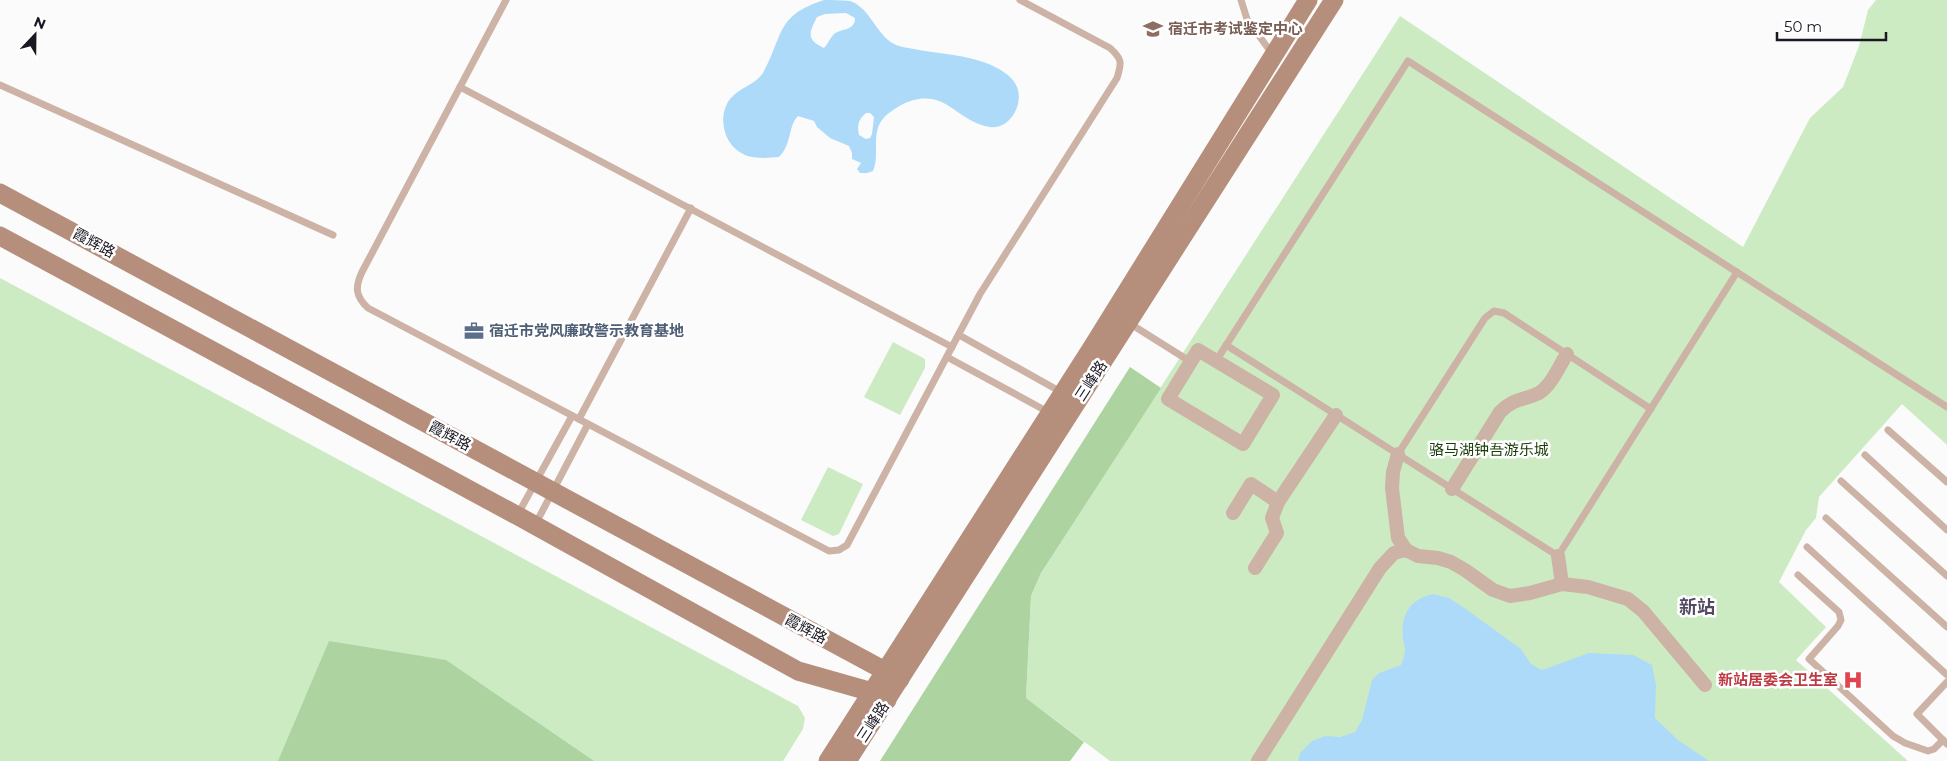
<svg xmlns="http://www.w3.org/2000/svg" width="1947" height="761" font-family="Montserrat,'Noto Sans SC',sans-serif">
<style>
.green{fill:#cdebc3}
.forest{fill:#add3a0}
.water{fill:#aedaf9;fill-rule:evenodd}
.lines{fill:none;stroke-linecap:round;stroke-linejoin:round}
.lane{stroke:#cdb2a6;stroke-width:7}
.street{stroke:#cdb2a6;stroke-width:14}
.secondary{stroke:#b58e7c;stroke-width:19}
.labels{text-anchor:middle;stroke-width:5;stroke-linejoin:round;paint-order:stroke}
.education-label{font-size:15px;font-weight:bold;fill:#785e54;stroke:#fff;text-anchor:start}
.street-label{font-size:15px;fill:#1b1823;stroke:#fff}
.service-label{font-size:15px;font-weight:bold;fill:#4e5e75;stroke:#fff;text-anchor:start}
.park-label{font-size:15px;fill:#193c09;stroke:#fff}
.health-label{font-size:15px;font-weight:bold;fill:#be3a42;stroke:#fff;text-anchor:end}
.quarter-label{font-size:18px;font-weight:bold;fill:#524963;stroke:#fff}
</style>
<rect width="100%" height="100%" fill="#fbfbfb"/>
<g class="green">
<path d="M 1876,0 L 1947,0 L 1947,445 L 1902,404 L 1819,497 L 1816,518 L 1806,530 L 1779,582 L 1826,627 L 1796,660 L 1908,761 L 1110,761 L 1026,698 L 1031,596 L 1041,573 L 1400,16 L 1743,247 L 1810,118 L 1843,87 L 1859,46 L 1868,10 Z"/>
<path d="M 0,278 L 798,706 L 805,718 L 803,729 L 783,761 L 0,761 Z"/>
<path d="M 893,342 L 925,359 L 925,368 L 900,415 L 864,397 Z"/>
<path d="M 828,467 L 863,484 L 839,534 L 833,536 L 801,520 Z"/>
</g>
<g class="forest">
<path d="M 1130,367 L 1161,388 L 1041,573 L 1031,596 L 1026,698 L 1084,742 L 1070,761 L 880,761 Z"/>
<path d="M 329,641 L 446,660 L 594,761 L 278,761 Z"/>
</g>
<g class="water">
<path d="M 824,0 C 832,0 842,0 850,1 C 871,8 876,36 896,45 C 901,47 909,48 914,49 C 943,55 972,54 999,69 C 1007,74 1013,78 1017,87 C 1024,104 1010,130 990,127 C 955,122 946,85 903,104 C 896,108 887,113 882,120 C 871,135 880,155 873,171 L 867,173 L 860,173 L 857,169 L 861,163 L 852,159 L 852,153 L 849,146 L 830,138 L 817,127 L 814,121 L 798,116 C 788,126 792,144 779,157 C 769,158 755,159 745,155 C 723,146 717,116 730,99 C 739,88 756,84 763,73 C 784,35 775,16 824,0 ZM 846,13 L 855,18 C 855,31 842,28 834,34 C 830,38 828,44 824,48 C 806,40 809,33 817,17 L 825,14 ZM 866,113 L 870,113 L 874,117 L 872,134 L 870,138 L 866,139 L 859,135 C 857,127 858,119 866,113 Z"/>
<path d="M 1433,594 L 1449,598 L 1463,607 L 1521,649 L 1531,664 L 1542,670 L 1589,653 L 1633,655 L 1652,665 L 1656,685 L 1655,718 L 1678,740 L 1709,761 L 1298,761 L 1300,753 L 1312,741 L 1325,736 L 1340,737 L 1355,732 L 1362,720 L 1372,680 L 1379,673 L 1401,665 C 1403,660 1405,654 1405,649 C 1405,646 1403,641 1403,638 C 1400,614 1411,599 1433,594 Z"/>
</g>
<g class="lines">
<g class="lane">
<path d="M 506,0 L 362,272 C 355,287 355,296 368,308 L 829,551 L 839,550 L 847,545 L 980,294 L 1117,78 C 1122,62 1122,59 1110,48 L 1020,0"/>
<path d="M 1241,0 L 1247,19 L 1273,55"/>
<path d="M 0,85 L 333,235"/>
<path d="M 460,87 L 952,347"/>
<path d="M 1129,323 L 1191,362"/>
<path d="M 959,335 L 1061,392"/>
<path d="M 1226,345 L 1558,556 L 1737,272"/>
<path d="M 947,357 L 1050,413"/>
<path d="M 1216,361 L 1408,61 L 1947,407"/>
<path d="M 579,419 L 691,208"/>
<path d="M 1888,430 L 1947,482"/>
<path d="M 1398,454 L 1485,318 L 1494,311 L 1504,313 L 1651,409"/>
<path d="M 1865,455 L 1947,530"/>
<path d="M 1841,481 L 1947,576"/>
<path d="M 518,514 L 572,416"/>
<path d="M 1826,518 L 1947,627"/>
<path d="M 535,525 L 588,424"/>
<path d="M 1807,547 L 1947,675"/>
<path d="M 1798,575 L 1839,612 L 1841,620 L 1838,626 L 1809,659 L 1893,736 L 1905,743 L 1928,751 L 1934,749 L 1943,740"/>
<path d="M 1947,682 L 1917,714 L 1947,744"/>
</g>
<g class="street">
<path d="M 1198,350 L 1273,395 L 1243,444 L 1168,399 Z"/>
<path d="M 1398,454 L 1393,472 L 1392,488 L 1398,538 L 1406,550 L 1418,556 L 1438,558 L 1451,562 L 1465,570 L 1493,590 L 1510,596 L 1530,593 L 1562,584 L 1588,587 L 1628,599 L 1643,611 L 1705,685"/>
<path d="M 1452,489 L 1500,412 C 1515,397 1523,401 1539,393 C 1552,385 1559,366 1567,354"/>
<path d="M 1233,513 L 1251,484 L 1278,502"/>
<path d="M 1558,556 L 1562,584"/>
<path d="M 1255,568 L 1277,533 L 1272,518 L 1278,502 L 1336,415"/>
<path d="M 1258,761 L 1380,568 L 1394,553 L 1406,550"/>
</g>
<g class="secondary">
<path d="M 0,193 L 900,679"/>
<path d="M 0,236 L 518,516 L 798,671 L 872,692 L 887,700"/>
<path d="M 828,761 L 1093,346 L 1308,0"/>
<path d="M 847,761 L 1334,0"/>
</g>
</g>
<defs>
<symbol id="university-bare" viewBox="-9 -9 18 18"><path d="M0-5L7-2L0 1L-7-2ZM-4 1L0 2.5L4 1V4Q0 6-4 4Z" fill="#8d6e63" stroke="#fff" stroke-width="2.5" paint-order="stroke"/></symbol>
<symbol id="office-bare" viewBox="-9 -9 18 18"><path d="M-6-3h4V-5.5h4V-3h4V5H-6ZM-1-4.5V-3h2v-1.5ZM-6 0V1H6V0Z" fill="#5c6f8a" stroke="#fff" stroke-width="2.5" paint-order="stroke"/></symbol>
<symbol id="hospital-bare" viewBox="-9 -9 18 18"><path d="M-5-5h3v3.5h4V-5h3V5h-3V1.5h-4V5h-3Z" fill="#e0444e" stroke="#fff" stroke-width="2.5" paint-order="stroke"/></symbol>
</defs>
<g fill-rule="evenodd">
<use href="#university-bare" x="1139" y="15" width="28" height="28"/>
<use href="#office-bare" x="460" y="317" width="28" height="28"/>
<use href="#hospital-bare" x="1839" y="666" width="28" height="28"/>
</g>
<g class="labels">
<g class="education-label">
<text x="1168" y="34">宿迁市考试鉴定中心</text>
</g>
<g class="street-label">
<text transform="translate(94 243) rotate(28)" y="5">霞辉路</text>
<text transform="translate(1091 381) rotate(-57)" y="5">三峰路</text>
<text transform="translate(450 436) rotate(28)" y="5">霞辉路</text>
<text transform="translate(806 629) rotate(28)" y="5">霞辉路</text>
<text transform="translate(873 722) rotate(-57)" y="5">三峰路</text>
</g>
<g class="service-label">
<text x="489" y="336">宿迁市党风廉政警示教育基地</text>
</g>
<g class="park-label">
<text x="1489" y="455">骆马湖钟吾游乐城</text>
</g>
<g class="health-label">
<text x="1838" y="685">新站居委会卫生室</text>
</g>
<g class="quarter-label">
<text x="1697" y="613">新站</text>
</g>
</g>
<g transform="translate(35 35) rotate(22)" stroke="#ffffff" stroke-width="4" paint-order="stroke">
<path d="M0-4L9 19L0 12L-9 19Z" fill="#1b1823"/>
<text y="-8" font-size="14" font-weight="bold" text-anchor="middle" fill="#1b1823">N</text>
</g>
<path d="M1777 32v8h109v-8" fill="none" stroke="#1b1823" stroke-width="2.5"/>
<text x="1784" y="32" font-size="15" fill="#1b1823" stroke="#ffffff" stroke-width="4" paint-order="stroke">50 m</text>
</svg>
